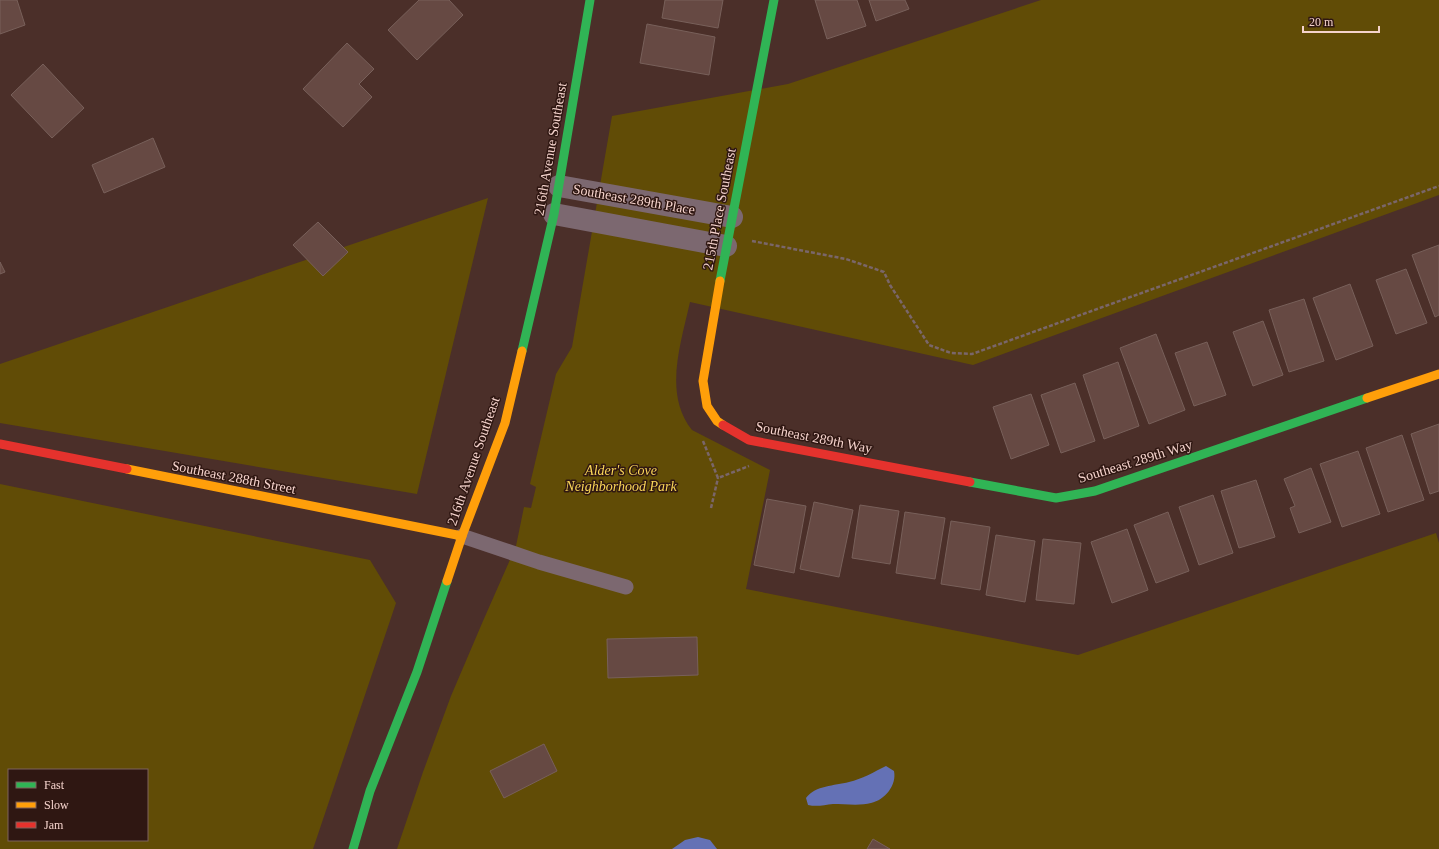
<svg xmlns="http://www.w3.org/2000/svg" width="1439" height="849" font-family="'Times New Roman',serif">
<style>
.green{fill:#614c06;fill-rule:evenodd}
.water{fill:#6471b5}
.building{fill:#664943;stroke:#78605a}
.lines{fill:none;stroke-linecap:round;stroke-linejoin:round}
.path{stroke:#7a666a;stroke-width:2.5;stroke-dasharray:4 2;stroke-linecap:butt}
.lane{stroke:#7c6870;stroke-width:15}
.street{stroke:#7c6870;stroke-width:22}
.fast{stroke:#30b455;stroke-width:9}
.slow{stroke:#ff9f0a;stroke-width:9}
.jam{stroke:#e5322d;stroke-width:9}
.labels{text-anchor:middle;stroke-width:3;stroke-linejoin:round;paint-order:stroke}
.street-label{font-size:14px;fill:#f5d3cc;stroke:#2f1712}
.park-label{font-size:14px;font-style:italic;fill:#fad658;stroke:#2f1712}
</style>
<rect width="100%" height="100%" fill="#4b2f29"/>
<g class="green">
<path d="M 1041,0 L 1439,0 L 1439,195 L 973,365 L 690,302 C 681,343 663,394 692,430 L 770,470 L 746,589 L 1078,655 L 1436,533 L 1439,543 L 1439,849 L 397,849 L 423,772 L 451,696 L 483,621 L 516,546 L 524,507 L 531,508 L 536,487 L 530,484 L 556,374 L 572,347 L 612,116 L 788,84 Z"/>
<path d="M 488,198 L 417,494 L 0,423 L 0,364 Z"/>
<path d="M 0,484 L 370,560 L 396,603 L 313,849 L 0,849 ZM 9,770 L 147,770 L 147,840 L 9,840 Z"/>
</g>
<g class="water">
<path d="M 886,766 L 894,771 C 897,785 885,800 871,803 C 861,806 844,804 833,804 C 824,805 817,807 808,805 L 806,798 C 816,785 834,786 849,782 C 862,779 874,772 886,766 Z"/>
<path d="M 698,837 L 710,840 L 717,849 L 672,849 L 685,840 Z"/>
</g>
<g class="building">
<path d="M 0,0 L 17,0 L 25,25 L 0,34 Z"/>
<path d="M 419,0 L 449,0 L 463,15 L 417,60 L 388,30 Z"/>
<path d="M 665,0 L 723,0 L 718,28 L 662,18 Z"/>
<path d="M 815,0 L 857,0 L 866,26 L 827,39 Z"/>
<path d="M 869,0 L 905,0 L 909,9 L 876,21 Z"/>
<path d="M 647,24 L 715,37 L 709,75 L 640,63 Z"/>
<path d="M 347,43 L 374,69 L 359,84 L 372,97 L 343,127 L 303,89 Z"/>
<path d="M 43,64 L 84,108 L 52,138 L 11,95 Z"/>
<path d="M 153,138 L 165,167 L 104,193 L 92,165 Z"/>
<path d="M 318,222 L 348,252 L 323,276 L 293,245 Z"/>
<path d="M 1439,245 L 1439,315 L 1435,317 L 1412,255 Z"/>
<path d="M 0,262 L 5,272 L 0,274 Z"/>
<path d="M 1406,269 L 1427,323 L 1396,334 L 1376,280 Z"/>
<path d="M 1350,284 L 1373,346 L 1336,360 L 1313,298 Z"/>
<path d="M 1304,299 L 1324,361 L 1289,372 L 1269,310 Z"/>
<path d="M 1263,321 L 1283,375 L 1253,386 L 1233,332 Z"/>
<path d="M 1156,334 L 1185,410 L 1149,424 L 1120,348 Z"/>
<path d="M 1207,342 L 1226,395 L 1194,406 L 1175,353 Z"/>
<path d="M 1118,362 L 1139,426 L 1104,439 L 1083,375 Z"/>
<path d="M 1075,383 L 1095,441 L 1061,453 L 1041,395 Z"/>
<path d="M 1031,394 L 1049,445 L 1011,459 L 993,407 Z"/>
<path d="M 1439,424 L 1439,491 L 1430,494 L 1411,434 Z"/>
<path d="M 1402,435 L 1424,500 L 1388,512 L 1366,448 Z"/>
<path d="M 1358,451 L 1380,514 L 1342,527 L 1320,464 Z"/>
<path d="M 1311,468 L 1331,522 L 1299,533 L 1290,508 L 1295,506 L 1284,479 Z"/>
<path d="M 1256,480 L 1275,537 L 1239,548 L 1221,491 Z"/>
<path d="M 1213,495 L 1233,553 L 1199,565 L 1179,507 Z"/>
<path d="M 767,499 L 806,506 L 794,573 L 754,565 Z"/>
<path d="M 814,502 L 853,510 L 839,577 L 800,569 Z"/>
<path d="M 860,505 L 899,511 L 890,564 L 852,558 Z"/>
<path d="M 905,512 L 945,518 L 935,579 L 896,573 Z"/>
<path d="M 1168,512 L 1189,571 L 1156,583 L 1134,525 Z"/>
<path d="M 951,521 L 990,527 L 980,590 L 941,584 Z"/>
<path d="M 1127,529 L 1148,590 L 1112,603 L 1091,542 Z"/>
<path d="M 996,535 L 1035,541 L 1025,602 L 986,595 Z"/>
<path d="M 1043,539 L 1081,543 L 1074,604 L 1036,600 Z"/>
<path d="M 697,637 L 698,675 L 608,678 L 607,639 Z"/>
<path d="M 544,744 L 557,771 L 504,798 L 490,771 Z"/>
<path d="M 873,839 L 890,849 L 867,849 Z"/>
</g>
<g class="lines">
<g class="path">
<path d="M 752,241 L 846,259 L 884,272 L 890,285 L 929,345 L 951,353 L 972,354 L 1439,186"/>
<path d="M 703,441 L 718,478 L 749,466"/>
<path d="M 711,508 L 718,478"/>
</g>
<path class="lane" d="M 462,536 L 539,562 L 626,587"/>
<g class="street">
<path d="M 559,186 L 732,217"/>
<path d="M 554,214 L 726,246"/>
</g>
<g class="fast">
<path d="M 720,281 L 774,0"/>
<path d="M 522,351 L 554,214 L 590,0"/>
<path d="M 970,482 L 1056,498 L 1095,491 L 1367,398"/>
<path d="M 353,849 L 370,791 L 417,672 L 447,581"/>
</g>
<g class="slow">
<path d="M 720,281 L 703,381 L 707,406 L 717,421 L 723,425"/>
<path d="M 1367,398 L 1439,374"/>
<path d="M 127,469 L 462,536"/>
<path d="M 447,581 L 462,536 L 505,423 L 522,351"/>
</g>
<g class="jam">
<path d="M 723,425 L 749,440 L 970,482"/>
<path d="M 0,444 L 127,469"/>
</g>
</g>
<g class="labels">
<g class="street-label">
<text transform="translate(550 149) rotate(-80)" y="5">216th Avenue Southeast</text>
<text transform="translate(634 199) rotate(10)" y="5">Southeast 289th Place</text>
<text transform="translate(719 209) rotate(-79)" y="5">215th Place Southeast</text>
<text transform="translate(814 437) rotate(11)" y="5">Southeast 289th Way</text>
<text transform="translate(473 461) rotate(-71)" y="5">216th Avenue Southeast</text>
<text transform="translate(1135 461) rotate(-17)" y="5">Southeast 289th Way</text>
<text transform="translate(234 477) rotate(11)" y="5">Southeast 288th Street</text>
</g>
<g class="park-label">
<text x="621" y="475">Alder's Cove<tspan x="621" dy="16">Neighborhood Park</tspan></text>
</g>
</g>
<rect x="8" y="769" width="140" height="72" fill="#2f1712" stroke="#7e625c"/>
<rect x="16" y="782" width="20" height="6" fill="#30b455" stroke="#7e625c"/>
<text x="44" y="789" font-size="12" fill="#f5d3cc">Fast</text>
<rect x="16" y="802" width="20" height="6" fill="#ff9f0a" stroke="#7e625c"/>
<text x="44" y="809" font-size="12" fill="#f5d3cc">Slow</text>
<rect x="16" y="822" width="20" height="6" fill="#e5322d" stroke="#7e625c"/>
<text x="44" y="829" font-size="12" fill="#f5d3cc">Jam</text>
<path d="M1303 26v6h76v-6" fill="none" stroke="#f5d3cc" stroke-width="2"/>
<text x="1309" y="26" font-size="12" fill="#f5d3cc" stroke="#2f1712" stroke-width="3" paint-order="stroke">20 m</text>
</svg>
